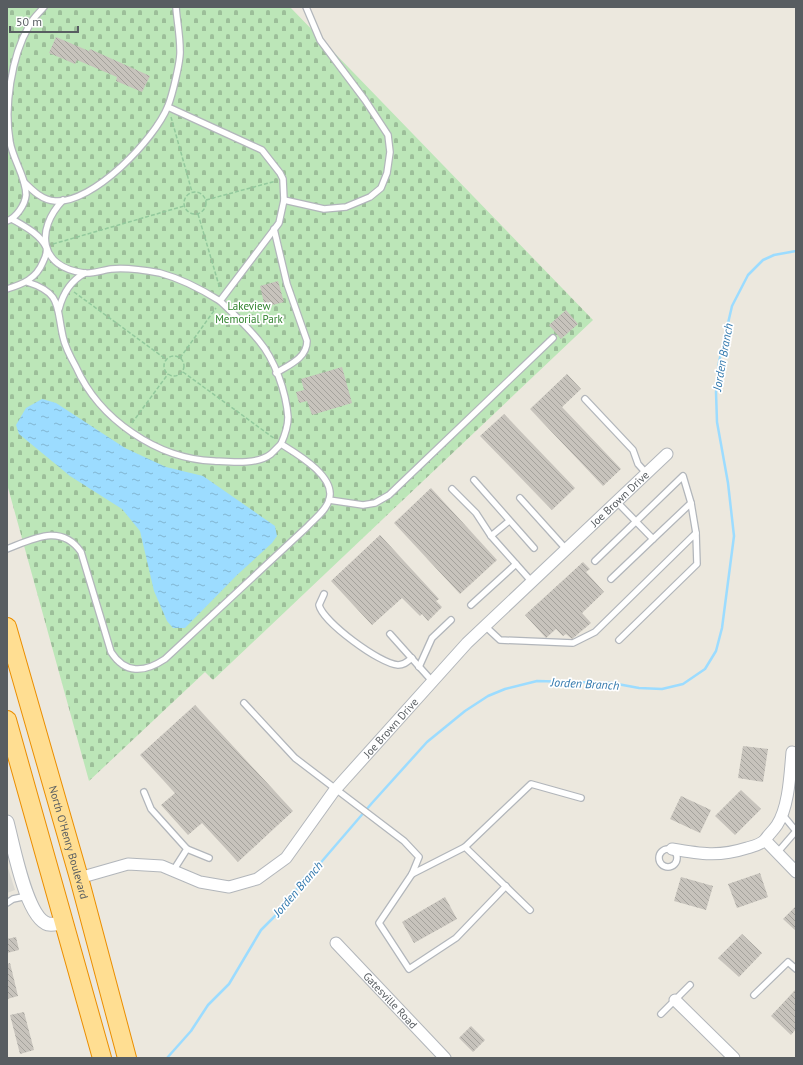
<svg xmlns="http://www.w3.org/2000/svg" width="803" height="1065" font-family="'PT Sans',sans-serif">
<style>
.industrial{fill:#dcdad3}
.cemetery{fill:url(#cemetery-stones)}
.water{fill:url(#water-ripples)}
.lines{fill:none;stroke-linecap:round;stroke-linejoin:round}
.stream{stroke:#9cdcff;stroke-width:2.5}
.building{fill:url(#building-back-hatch)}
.service-casing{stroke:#b2b6bb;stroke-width:8}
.minor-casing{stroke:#b2b6bb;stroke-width:13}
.tertiary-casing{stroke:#b2b6bb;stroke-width:15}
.trunk-casing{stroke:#eb8e00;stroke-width:20}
.path{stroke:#92c89c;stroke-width:1.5;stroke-dasharray:4 2;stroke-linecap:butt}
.service{stroke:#fff;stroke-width:5.5}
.minor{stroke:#fff;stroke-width:11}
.tertiary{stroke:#fff;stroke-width:13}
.trunk{stroke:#ffde92;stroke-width:18}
.labels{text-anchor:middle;stroke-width:3.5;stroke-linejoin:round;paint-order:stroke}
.park-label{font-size:11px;fill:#30832e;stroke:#fff}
.street-label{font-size:11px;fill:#585d61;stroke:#fff}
.water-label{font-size:12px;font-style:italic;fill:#3178ad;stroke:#fff}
</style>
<defs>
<pattern id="cemetery-stones" width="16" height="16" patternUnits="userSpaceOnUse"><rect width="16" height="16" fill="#bce6b8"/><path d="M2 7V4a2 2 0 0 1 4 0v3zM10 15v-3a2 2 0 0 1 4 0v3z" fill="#9cbe99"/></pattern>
<pattern id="water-ripples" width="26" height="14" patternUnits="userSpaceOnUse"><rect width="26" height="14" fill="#9cdcff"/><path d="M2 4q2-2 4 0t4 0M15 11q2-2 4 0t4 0" fill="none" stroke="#82b6d2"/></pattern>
<pattern id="building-back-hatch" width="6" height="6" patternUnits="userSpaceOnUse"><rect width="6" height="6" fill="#c7c3bc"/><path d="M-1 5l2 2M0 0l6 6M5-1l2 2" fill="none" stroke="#a4a29c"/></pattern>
</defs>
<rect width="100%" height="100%" fill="#ece8de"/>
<path class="industrial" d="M 7,865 L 15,890 L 7,893 Z"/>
<path class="cemetery" d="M 7,7 L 290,7 L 593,320 L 213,680 L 205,672 L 89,781 L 7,484 Z"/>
<path class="water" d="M 42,399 L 56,403 L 125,448 L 166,467 L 203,476 L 275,526 L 277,536 L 272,543 L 237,575 L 185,628 L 173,628 L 167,621 L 154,591 L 140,531 L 122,509 L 70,476 L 19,434 L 16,425 L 26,408 Z"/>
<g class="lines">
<path class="stream" d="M 167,1058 L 191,1031 L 208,1005 L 229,984 L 261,930 L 287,904 L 304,878 L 317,867 L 372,803 L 427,742 L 465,711 L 488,696 L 505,689 L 537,681 L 612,683 L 639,688 L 662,689 L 683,684 L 705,669 L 716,651 L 722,628 L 734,536 L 728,483 L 717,422 L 716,392 L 719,362 L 732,306 L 748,275 L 763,260 L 774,255 L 796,251"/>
</g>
<g class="building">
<path d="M 56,37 L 89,51 L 90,49 L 150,76 L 142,92 L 116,81 L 117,77 L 77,60 L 75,64 L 49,53 Z"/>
<path d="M 278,281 L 284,302 L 265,307 L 260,286 Z"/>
<path d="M 566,310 L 578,324 L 561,339 L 549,325 Z"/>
<path d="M 342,367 L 352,403 L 312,415 L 307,401 L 299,403 L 296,392 L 304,390 L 301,379 Z"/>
<path d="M 567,374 L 581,389 L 562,407 L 621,469 L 603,486 L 530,409 Z"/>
<path d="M 504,414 L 575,488 L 552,510 L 480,436 Z"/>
<path d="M 431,488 L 497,560 L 460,594 L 394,523 Z"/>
<path d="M 380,535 L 439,599 L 436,601 L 442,607 L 428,621 L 422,614 L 420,616 L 402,598 L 372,625 L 331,581 Z"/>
<path d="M 583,562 L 590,569 L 586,572 L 604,592 L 582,613 L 591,623 L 572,639 L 566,634 L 563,636 L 556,629 L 546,638 L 525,615 Z"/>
<path d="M 195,705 L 293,811 L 238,862 L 202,823 L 188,835 L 161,805 L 175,793 L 140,755 Z"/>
<path d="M 743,746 L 768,749 L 763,782 L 738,778 Z"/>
<path d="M 741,790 L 761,809 L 735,835 L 715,816 Z"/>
<path d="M 681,796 L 711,810 L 700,833 L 670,819 Z"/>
<path d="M 760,873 L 768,897 L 737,908 L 728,884 Z"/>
<path d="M 681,877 L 713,886 L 706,910 L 674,901 Z"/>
<path d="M 445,897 L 457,919 L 414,943 L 402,922 Z"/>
<path d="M 796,906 L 796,931 L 783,919 Z"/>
<path d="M 742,934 L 762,953 L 739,977 L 718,958 Z"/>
<path d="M 16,937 L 19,950 L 7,953 L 7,939 Z"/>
<path d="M 10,963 L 18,996 L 7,999 L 7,964 Z"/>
<path d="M 796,989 L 796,1029 L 791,1035 L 771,1016 Z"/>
<path d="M 24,1012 L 34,1050 L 20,1054 L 10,1015 Z"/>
<path d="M 471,1026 L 485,1040 L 473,1052 L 459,1038 Z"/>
</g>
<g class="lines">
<defs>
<g id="service">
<path d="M 24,182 C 33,191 42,200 55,201 C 93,204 155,139 168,106 C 172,96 181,60 180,50 C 180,35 177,21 176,7"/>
<path d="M 63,200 C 35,230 39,267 84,273 C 93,274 103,270 111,269 C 127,267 144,270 160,273 C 182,279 201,289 220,301"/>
<path d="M 284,200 L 324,209 L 346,207 L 370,197 L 381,188 L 387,173 L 390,152 L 388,135 L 365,100 L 320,40 L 306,7"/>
<path d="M 7,221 C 16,218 25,205 26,195 C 26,177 13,160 10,142 C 4,108 11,57 29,26 C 32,19 39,13 44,7"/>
<path d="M 274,229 L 287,284 L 307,341 C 307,358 289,365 276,373"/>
<path d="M 27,282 C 62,293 56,306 63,337 C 65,347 71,358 76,367 C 99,419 157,459 214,461 C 231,462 257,465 271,454 C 274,451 278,447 281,444"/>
<path d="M 7,289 C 23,284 36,279 43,262 C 45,257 48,253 46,247 C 40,234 24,226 12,219"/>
<path d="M 59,309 C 63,293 70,281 85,273"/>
<path d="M 585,399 L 633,450 L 638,464 L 647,474"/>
<path d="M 474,480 L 534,548"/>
<path d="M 452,489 L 476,513 L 491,536 L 532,582"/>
<path d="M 520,498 L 566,549"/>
<path d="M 329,500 L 363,505 L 375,503 L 389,495 L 553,338"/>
<path d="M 691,503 L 696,533"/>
<path d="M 491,536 L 509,521"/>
<path d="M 7,549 C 33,539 61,523 81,552 L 111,652 C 125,674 144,673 165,659 L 307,527 C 314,519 326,511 329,500 C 337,477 297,454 281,444 C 285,435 288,427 288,417 C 286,392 275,360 259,341 C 247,326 234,314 220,301 L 279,223 L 284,200 L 283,179 L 280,173 L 262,150 L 168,107"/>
<path d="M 595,561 L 683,476 L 691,503 L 653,539 L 617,502"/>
<path d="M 611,579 L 653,539"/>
<path d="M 324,594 L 319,605 C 323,622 380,664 398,665 C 404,665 407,662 412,658"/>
<path d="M 471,605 L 516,564"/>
<path d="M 485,626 L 500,640 L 573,643 L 595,632 L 696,533 L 697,564 L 619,640"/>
<path d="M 390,634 L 432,681"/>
<path d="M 419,667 L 432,638 L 451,620"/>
<path d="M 244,703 L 295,758 L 404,841 L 419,857 L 412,874 L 379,923 L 409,969 L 456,938 L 506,886"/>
<path d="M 144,792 L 151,809 L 187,849 L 173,871"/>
<path d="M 782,814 L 796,831"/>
<path d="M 465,847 L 531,784 L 581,798"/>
<circle cx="668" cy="858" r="9"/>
<path d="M 187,849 L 209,858"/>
<path d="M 777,853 L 796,831"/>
<path d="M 412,874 L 465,847 L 530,910"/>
<path d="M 7,903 L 13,899 L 27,896"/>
<path d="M 754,995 L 788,962 L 796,969"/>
<path d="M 661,1014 L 690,985"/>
</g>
<g id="minor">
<path d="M 765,840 C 768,835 773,831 777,825 C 789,807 790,773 792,752"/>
<path d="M 672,849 C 701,854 719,857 747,848 C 754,846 760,845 765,840 L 796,872"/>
<path id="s1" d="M 79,878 L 128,864 L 162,866 L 200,882 L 229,887 L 257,879 L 286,858 L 334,791 L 467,643 L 667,454"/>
<path id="s2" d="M 336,943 L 445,1058"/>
<path d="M 675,1000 L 734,1058"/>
</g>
<path id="tertiary" d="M 7,822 C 13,843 26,918 48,924 C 53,925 60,923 64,923"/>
<g id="trunk">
<path id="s3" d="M 7,627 L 79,878 L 127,1058"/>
<path d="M 7,720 L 102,1058"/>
</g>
</defs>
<use href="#service" class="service-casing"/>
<use href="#minor" class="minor-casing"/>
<use href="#tertiary" class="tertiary-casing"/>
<use href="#trunk" class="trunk-casing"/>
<g class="path">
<path d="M 171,117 L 192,192"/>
<circle cx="195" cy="203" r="11"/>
<path d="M 206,200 L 276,181"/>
<path d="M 198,214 L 220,289"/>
<path d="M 53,244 L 184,206"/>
<path d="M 74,292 L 167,360"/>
<circle cx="174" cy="366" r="10"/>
<path d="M 180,358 L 216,308"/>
<path d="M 183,372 L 275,439"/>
<path d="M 132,423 L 168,374"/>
</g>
<use href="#service" class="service"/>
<use href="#minor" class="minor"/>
<use href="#tertiary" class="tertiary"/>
<use href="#trunk" class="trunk"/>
</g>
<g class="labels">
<g class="park-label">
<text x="249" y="310">Lakeview<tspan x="249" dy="13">Memorial Park</tspan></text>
</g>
<g class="street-label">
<text dy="4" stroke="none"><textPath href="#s1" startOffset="712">Joe Brown Drive</textPath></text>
<text dy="4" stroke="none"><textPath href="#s1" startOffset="388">Joe Brown Drive</textPath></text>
<text dy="4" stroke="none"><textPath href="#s3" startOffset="224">North O'Henry Boulevard</textPath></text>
<text dy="4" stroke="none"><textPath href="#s2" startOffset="79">Gatesville Road</textPath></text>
</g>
<g class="water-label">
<text transform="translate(723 357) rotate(-80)" y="4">Jorden Branch</text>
<text transform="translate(585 684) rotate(3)" y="4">Jorden Branch</text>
<text transform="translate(298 889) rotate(-49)" y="4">Jorden Branch</text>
</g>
</g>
<rect width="803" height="1065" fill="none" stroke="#585d61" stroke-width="16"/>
<path d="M10 26v6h68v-6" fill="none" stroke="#585d61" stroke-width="2"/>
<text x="16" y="26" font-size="12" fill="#585d61" stroke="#ffffff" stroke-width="3" paint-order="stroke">50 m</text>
</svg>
